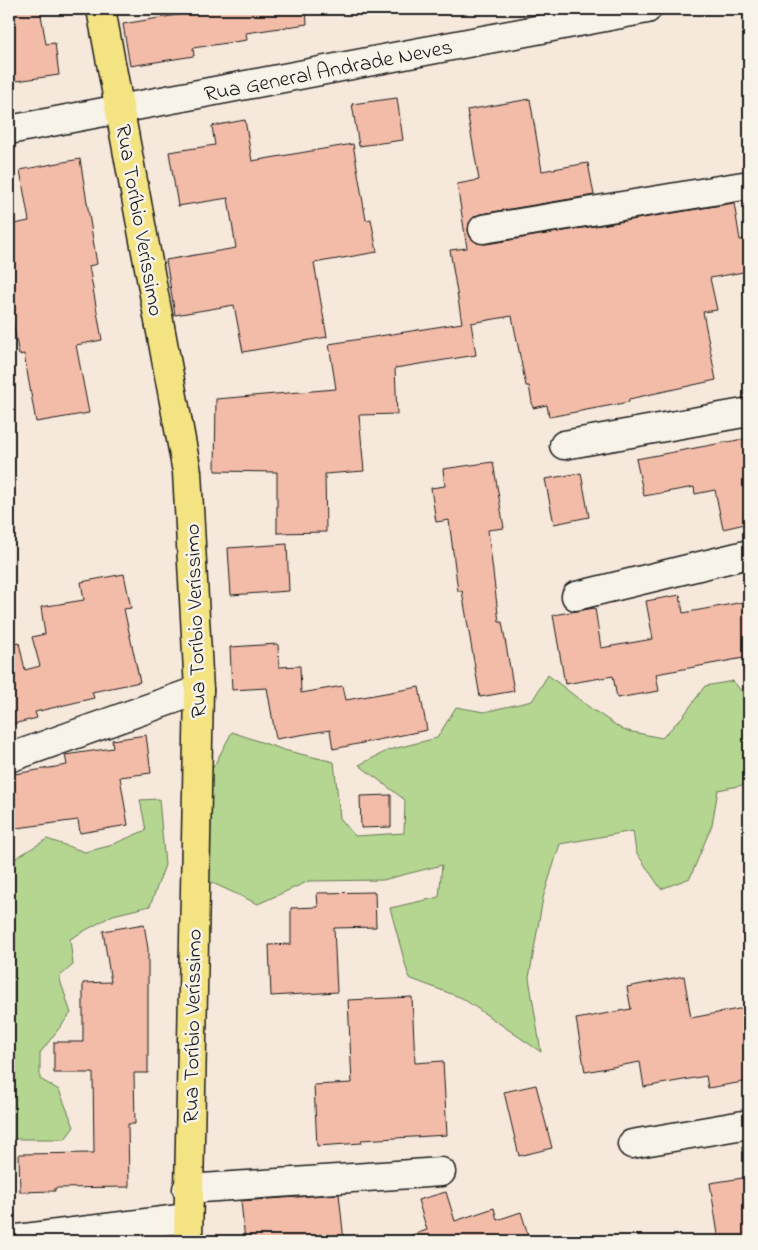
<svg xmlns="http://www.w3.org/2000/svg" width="758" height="1250" font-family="'Indie Flower',sans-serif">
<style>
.green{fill:#b4d691;stroke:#687956}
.building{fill:#f3bca8;stroke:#1c1c1c}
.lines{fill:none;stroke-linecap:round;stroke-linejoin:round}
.minor-casing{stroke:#1c1c1c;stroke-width:31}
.major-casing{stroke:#1c1c1c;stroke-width:31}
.minor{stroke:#f7f3e8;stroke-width:28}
.major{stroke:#f4e382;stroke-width:28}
.labels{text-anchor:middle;stroke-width:5;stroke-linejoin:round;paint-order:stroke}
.street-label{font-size:22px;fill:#1c1c1c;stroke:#f7f3e8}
</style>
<rect width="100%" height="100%" fill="#f6e8db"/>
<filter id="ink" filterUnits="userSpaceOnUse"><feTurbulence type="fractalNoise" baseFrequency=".02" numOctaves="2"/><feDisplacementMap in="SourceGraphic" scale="10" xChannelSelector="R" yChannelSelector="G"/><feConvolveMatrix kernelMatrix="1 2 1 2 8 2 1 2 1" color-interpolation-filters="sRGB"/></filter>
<g filter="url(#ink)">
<g class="green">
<path d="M 548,675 L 589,707 L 623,730 L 662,738 L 684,715 L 705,686 L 733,681 L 749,700 L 749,784 L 718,790 L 712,825 L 690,878 L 661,889 L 636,852 L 633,831 L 560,844 L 543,898 L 529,978 L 541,1052 L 462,998 L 409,978 L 390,908 L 439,897 L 442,865 L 383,880 L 309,881 L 258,904 L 206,880 L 208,777 L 232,732 L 284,750 L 334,762 L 340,818 L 355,836 L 404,833 L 405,800 L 359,765 L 389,750 L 437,738 L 456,707 L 484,712 L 532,701 Z"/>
<path d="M 159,799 L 165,865 L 150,906 L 113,915 L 70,939 L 73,965 L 59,977 L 71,1013 L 40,1053 L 40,1079 L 59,1090 L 74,1127 L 65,1139 L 9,1139 L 9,854 L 16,858 L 47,839 L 85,852 L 109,846 L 146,830 L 140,800 Z"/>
</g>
<g class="building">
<path d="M 9,9 L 40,9 L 46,44 L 55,43 L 59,75 L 9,82 Z"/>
<path d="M 213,9 L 306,9 L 307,24 L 246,33 L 247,40 L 193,48 L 194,56 L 130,66 L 123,24 Z"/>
<path d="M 397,98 L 403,140 L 359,146 L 352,104 Z"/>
<path d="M 530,99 L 542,171 L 588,163 L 594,195 L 480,214 L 474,217 L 469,223 L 468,231 L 471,238 L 477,243 L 486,244 L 734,203 L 740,240 L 749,238 L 749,271 L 710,278 L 717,310 L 703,312 L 716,380 L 629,399 L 629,402 L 549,417 L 547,405 L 533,408 L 529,386 L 526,386 L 512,316 L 471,323 L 476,355 L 395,368 L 397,414 L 359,415 L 364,471 L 325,474 L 326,532 L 277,533 L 277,472 L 215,471 L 216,399 L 336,389 L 329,344 L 462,323 L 450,250 L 467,248 L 457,184 L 479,180 L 467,110 Z"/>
<path d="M 245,120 L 252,161 L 353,144 L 366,220 L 371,219 L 377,252 L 314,263 L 327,337 L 243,352 L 234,305 L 175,315 L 166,260 L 236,248 L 228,198 L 178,206 L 169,152 L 215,145 L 212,126 Z"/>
<path d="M 80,159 L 97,264 L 89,266 L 102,340 L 76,345 L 89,413 L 36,422 L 24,354 L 19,355 L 9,300 L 9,225 L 29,221 L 20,170 Z"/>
<path d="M 749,438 L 749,481 L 743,482 L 749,523 L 723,529 L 715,490 L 695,494 L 694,487 L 644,496 L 636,459 Z"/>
<path d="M 493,462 L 504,528 L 488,530 L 499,622 L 502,622 L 514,691 L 480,697 L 462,591 L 458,591 L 449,520 L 436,522 L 431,488 L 445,486 L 443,469 Z"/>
<path d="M 581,473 L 589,517 L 554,524 L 545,479 Z"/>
<path d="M 287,544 L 289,591 L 231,595 L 228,548 Z"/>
<path d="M 124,574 L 131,608 L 124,609 L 140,682 L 92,692 L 94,698 L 35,712 L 37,718 L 9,725 L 9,645 L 19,643 L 25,670 L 40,666 L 32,637 L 45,634 L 41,607 L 84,600 L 81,582 Z"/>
<path d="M 680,595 L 683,613 L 749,601 L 749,657 L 656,674 L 659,691 L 617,698 L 613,676 L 565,684 L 553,615 L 595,608 L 601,648 L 653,639 L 646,601 Z"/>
<path d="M 278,644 L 279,667 L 300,666 L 301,693 L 343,686 L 346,700 L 419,687 L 427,730 L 333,749 L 330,730 L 276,739 L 267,688 L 232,690 L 230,647 Z"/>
<path d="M 146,735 L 151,773 L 120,777 L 128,825 L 80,833 L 78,820 L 9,829 L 9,775 L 67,765 L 65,755 L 113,748 L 112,740 Z"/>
<path d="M 391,795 L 391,827 L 361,828 L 360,796 Z"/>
<path d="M 375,892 L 376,927 L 334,928 L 337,992 L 271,996 L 269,945 L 291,944 L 291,908 L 318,907 L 317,893 Z"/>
<path d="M 144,924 L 148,949 L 148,1073 L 134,1073 L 135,1124 L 128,1124 L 129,1187 L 55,1188 L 55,1191 L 20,1192 L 19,1154 L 94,1153 L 93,1073 L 54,1073 L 54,1042 L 83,1042 L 83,983 L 111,982 L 103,931 Z"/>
<path d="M 684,976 L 691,1018 L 749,1007 L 749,1081 L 708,1088 L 706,1076 L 644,1087 L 640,1062 L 585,1072 L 576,1019 L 631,1009 L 627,987 Z"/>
<path d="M 412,997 L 415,1063 L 443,1061 L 447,1135 L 361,1140 L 362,1143 L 317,1146 L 314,1085 L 352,1083 L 348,1000 Z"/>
<path d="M 536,1085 L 552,1148 L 519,1156 L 504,1092 Z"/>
<path d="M 749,1177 L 749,1241 L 719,1241 L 710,1183 Z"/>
<path d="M 446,1192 L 455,1221 L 494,1208 L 497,1220 L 521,1212 L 530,1241 L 410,1241 L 409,1236 L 427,1230 L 418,1200 Z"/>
<path d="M 339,1194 L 344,1241 L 245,1241 L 241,1201 Z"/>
</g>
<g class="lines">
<defs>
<g id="minor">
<path d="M 9,130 L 647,9"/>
<path d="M 483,229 L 749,185"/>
<path d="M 564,445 L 749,412"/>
<path d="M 576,596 L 749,554"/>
<path d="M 9,758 L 199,690"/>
<path d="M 632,1144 L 749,1124"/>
<path d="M 187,1189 L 441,1172"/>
<path d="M 9,1240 L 187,1218"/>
</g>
<path id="major" d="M 101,9 L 187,472 L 199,690 L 188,1241"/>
</defs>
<use href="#minor" class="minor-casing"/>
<use href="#major" class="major-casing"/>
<use href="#minor" class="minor"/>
<use href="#major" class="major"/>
</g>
</g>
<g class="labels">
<g class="street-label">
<text transform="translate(328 69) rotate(-11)" y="8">Rua General Andrade Neves</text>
<text transform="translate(141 220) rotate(80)" y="8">Rua Toríbio Veríssimo</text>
<text transform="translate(194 621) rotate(-92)" y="8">Rua Toríbio Veríssimo</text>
<text transform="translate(191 1026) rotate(-89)" y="8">Rua Toríbio Veríssimo</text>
</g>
</g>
<rect width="758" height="1250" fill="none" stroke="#f7f3e8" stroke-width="30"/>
<rect x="15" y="15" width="728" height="1220" fill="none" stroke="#1c1c1c" stroke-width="2" filter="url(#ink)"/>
</svg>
